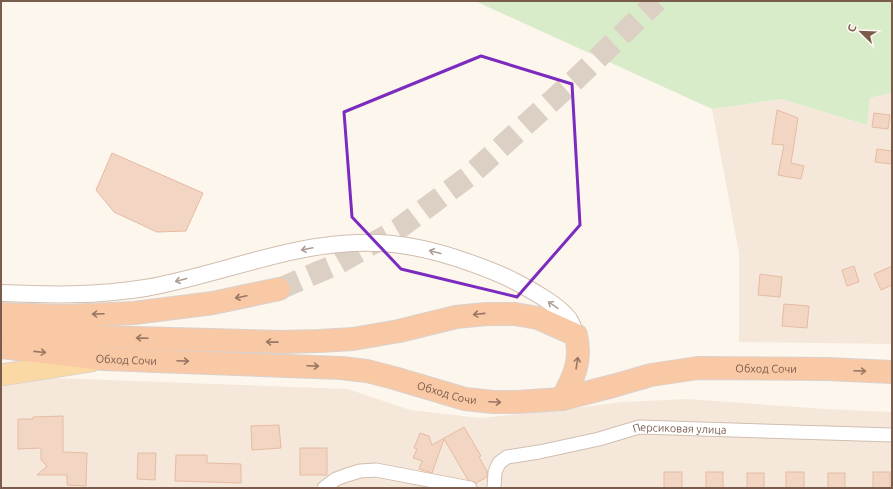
<svg xmlns="http://www.w3.org/2000/svg" width="893" height="489" font-family="Ubuntu,sans-serif">
<style>
.residential{fill:#f5e8da}
.green{fill:#d8ecc9}
.building{fill:#f3d5c3;stroke:#e6bba3}
.lines{fill:none;stroke-linecap:round;stroke-linejoin:round}
.trunk-tunnel{stroke:#dcd0c4;stroke-width:22;stroke-dasharray:22 11;stroke-linecap:butt}
.minor-casing{stroke:#d1beb0;stroke-width:15}
.tertiary-casing{stroke:#d1beb0;stroke-width:18}
.primary-casing{stroke:#dad1cd;stroke-width:23}
.trunk-casing{stroke:#dad1cd;stroke-width:24}
.minor{stroke:#fff;stroke-width:13}
.tertiary{stroke:#fff;stroke-width:16}
.primary{stroke:#fbd9a5;stroke-width:21}
.trunk{stroke:#f9c8a4;stroke-width:22}
.oneway{stroke:#af9d94}
.oneway2{stroke:#9a7763}
.marked{fill:none;stroke:#7b2cbf;stroke-width:3;stroke-linejoin:round}
.labels{text-anchor:middle;stroke-width:3;stroke-linejoin:round;paint-order:stroke}
.street-label{font-size:11px;fill:#7a5c4d;stroke:#fffaf3}
</style>
<rect width="100%" height="100%" fill="#fdf6ec"/>
<g class="residential">
<path d="M 892,93 L 892,344 L 739,342 L 739,253 L 712,109 L 781,99 L 867,125 L 870,98 Z"/>
<path d="M 1,376 L 348,389 L 410,410 L 480,418 L 551,411 L 623,402 L 688,399 L 824,409 L 892,412 L 892,488 L 1,488 Z"/>
</g>
<path class="green" d="M 475,1 L 892,1 L 892,93 L 870,98 L 867,125 L 781,99 L 712,109 Z"/>
<g class="building">
<path d="M 777,110 L 798,118 L 791,163 L 804,166 L 801,179 L 778,175 L 784,145 L 772,144 Z"/>
<path d="M 874,113 L 890,115 L 888,129 L 872,127 Z"/>
<path d="M 877,149 L 892,151 L 892,164 L 875,162 Z"/>
<path d="M 112,153 L 203,193 L 186,231 L 157,232 L 114,212 L 96,190 Z"/>
<path d="M 854,266 L 859,282 L 847,286 L 842,270 Z"/>
<path d="M 892,266 L 892,285 L 881,290 L 874,274 Z"/>
<path d="M 760,274 L 782,277 L 780,297 L 758,295 Z"/>
<path d="M 784,304 L 809,306 L 807,328 L 782,326 Z"/>
<path d="M 63,416 L 63,452 L 87,453 L 86,486 L 67,485 L 67,475 L 37,475 L 47,466 L 41,460 L 41,448 L 18,449 L 18,419 L 33,419 L 33,417 Z"/>
<path d="M 279,425 L 281,448 L 252,450 L 251,426 Z"/>
<path d="M 464,427 L 481,456 L 479,457 L 487,471 L 487,477 L 476,483 L 468,480 L 444,439 L 432,473 L 419,469 L 422,461 L 413,458 L 417,449 L 414,448 L 420,433 L 429,436 L 432,445 Z"/>
<rect x="300" y="448" width="27" height="27"/>
<path d="M 138,453 L 156,453 L 155,480 L 137,479 Z"/>
<path d="M 176,455 L 207,455 L 207,463 L 241,464 L 241,483 L 175,481 Z"/>
<rect x="664" y="472" width="18" height="16"/>
<rect x="706" y="472" width="17" height="16"/>
<rect x="786" y="472" width="18" height="16"/>
<rect x="873" y="472" width="17" height="16"/>
<rect x="747" y="473" width="17" height="15"/>
<rect x="828" y="473" width="17" height="15"/>
</g>
<g class="lines">
<path class="trunk-tunnel" d="M 279,289 L 337,264 L 398,229 L 469,176 L 576,79 L 657,1"/>
<defs>
<g id="minor">
<path d="M 324,488 L 336,479 L 347,475 L 360,471 L 376,470 L 470,488"/>
<path id="s1" d="M 494,488 L 495,472 L 499,463 L 507,457 L 539,452 L 599,439 L 639,427 L 892,435"/>
</g>
<path id="tertiary" d="M 1,293 C 49,295 97,296 145,288 C 222,275 298,239 378,243 C 405,244 431,250 456,258 C 477,265 497,272 516,282 C 531,290 559,305 569,319 C 572,324 574,329 576,335"/>
<path id="primary" d="M 1,375 L 91,361"/>
<g id="trunk">
<path d="M 1,314 L 63,316 L 134,313 L 213,303 L 279,289"/>
<path d="M 1,333 L 135,338 L 282,342 L 319,341 L 353,339 L 399,331 L 456,317 L 486,314 L 515,314 L 538,318 L 576,335 C 582,361 574,377 562,399"/>
<path id="s2" d="M 1,347 L 104,359 L 341,368 L 367,371 L 394,378 L 465,399 L 493,402 L 517,402 L 562,399 L 613,386 L 651,375 L 698,368 L 827,369 L 892,372"/>
</g>
</defs>
<use href="#minor" class="minor-casing"/>
<use href="#tertiary" class="tertiary-casing"/>
<use href="#primary" class="primary-casing"/>
<use href="#trunk" class="trunk-casing"/>
<use href="#minor" class="minor"/>
<use href="#tertiary" class="tertiary"/>
<use href="#primary" class="primary"/>
<use href="#trunk" class="trunk"/>
</g>
<defs><path id="oneway-shaft" d="M-6 0H5M1.5-3L5.5 0L1.5 3" fill="none" stroke-width="1.6" stroke-linecap="round" stroke-linejoin="round"/></defs>
<g class="oneway">
<use href="#oneway-shaft" transform="translate(307 249) rotate(168)"/>
<use href="#oneway-shaft" transform="translate(435 252) rotate(-165)"/>
<use href="#oneway-shaft" transform="translate(181 280) rotate(165)"/>
<use href="#oneway-shaft" transform="translate(553 305) rotate(-146)"/>
</g>
<g class="oneway2">
<use href="#oneway-shaft" transform="translate(241 297) rotate(168)"/>
<use href="#oneway-shaft" transform="translate(98 314) rotate(178)"/>
<use href="#oneway-shaft" transform="translate(479 314) rotate(174)"/>
<use href="#oneway-shaft" transform="translate(142 338) rotate(-178)"/>
<use href="#oneway-shaft" transform="translate(272 342) rotate(-179)"/>
<use href="#oneway-shaft" transform="translate(40 352) rotate(6)"/>
<use href="#oneway-shaft" transform="translate(183 361) rotate(2)"/>
<use href="#oneway-shaft" transform="translate(577 363) rotate(-81)"/>
<use href="#oneway-shaft" transform="translate(313 366) rotate(2)"/>
<use href="#oneway-shaft" transform="translate(860 371) rotate(2)"/>
<use href="#oneway-shaft" transform="translate(495 402) rotate(3)"/>
</g>
<path class="marked" d="M 481,56 L 572,84 L 580,225 L 517,297 L 401,269 L 352,217 L 344,112 Z"/>
<g class="labels">
<g class="street-label">
<text dy="4" stroke="none"><textPath href="#s2" startOffset="126">Обход Сочи</textPath></text>
<text dy="4" stroke="none"><textPath href="#s2" startOffset="774">Обход Сочи</textPath></text>
<text dy="4" stroke="none"><textPath href="#s2" startOffset="450">Обход Сочи</textPath></text>
<text dy="4" stroke="none"><textPath href="#s1" startOffset="212">Персиковая улица</textPath></text>
</g>
</g>
<rect width="893" height="489" fill="none" stroke="#7a5c4d" stroke-width="4"/>
<g transform="translate(861 32) rotate(293)" stroke="#fffaf3" stroke-width="3" paint-order="stroke">
<path d="M0-3L7 15L0 10L-7 15Z" fill="#7a5c4d"/>
<text y="-6" font-size="11" font-weight="bold" text-anchor="middle" fill="#7a5c4d">С</text>
</g>
</svg>
